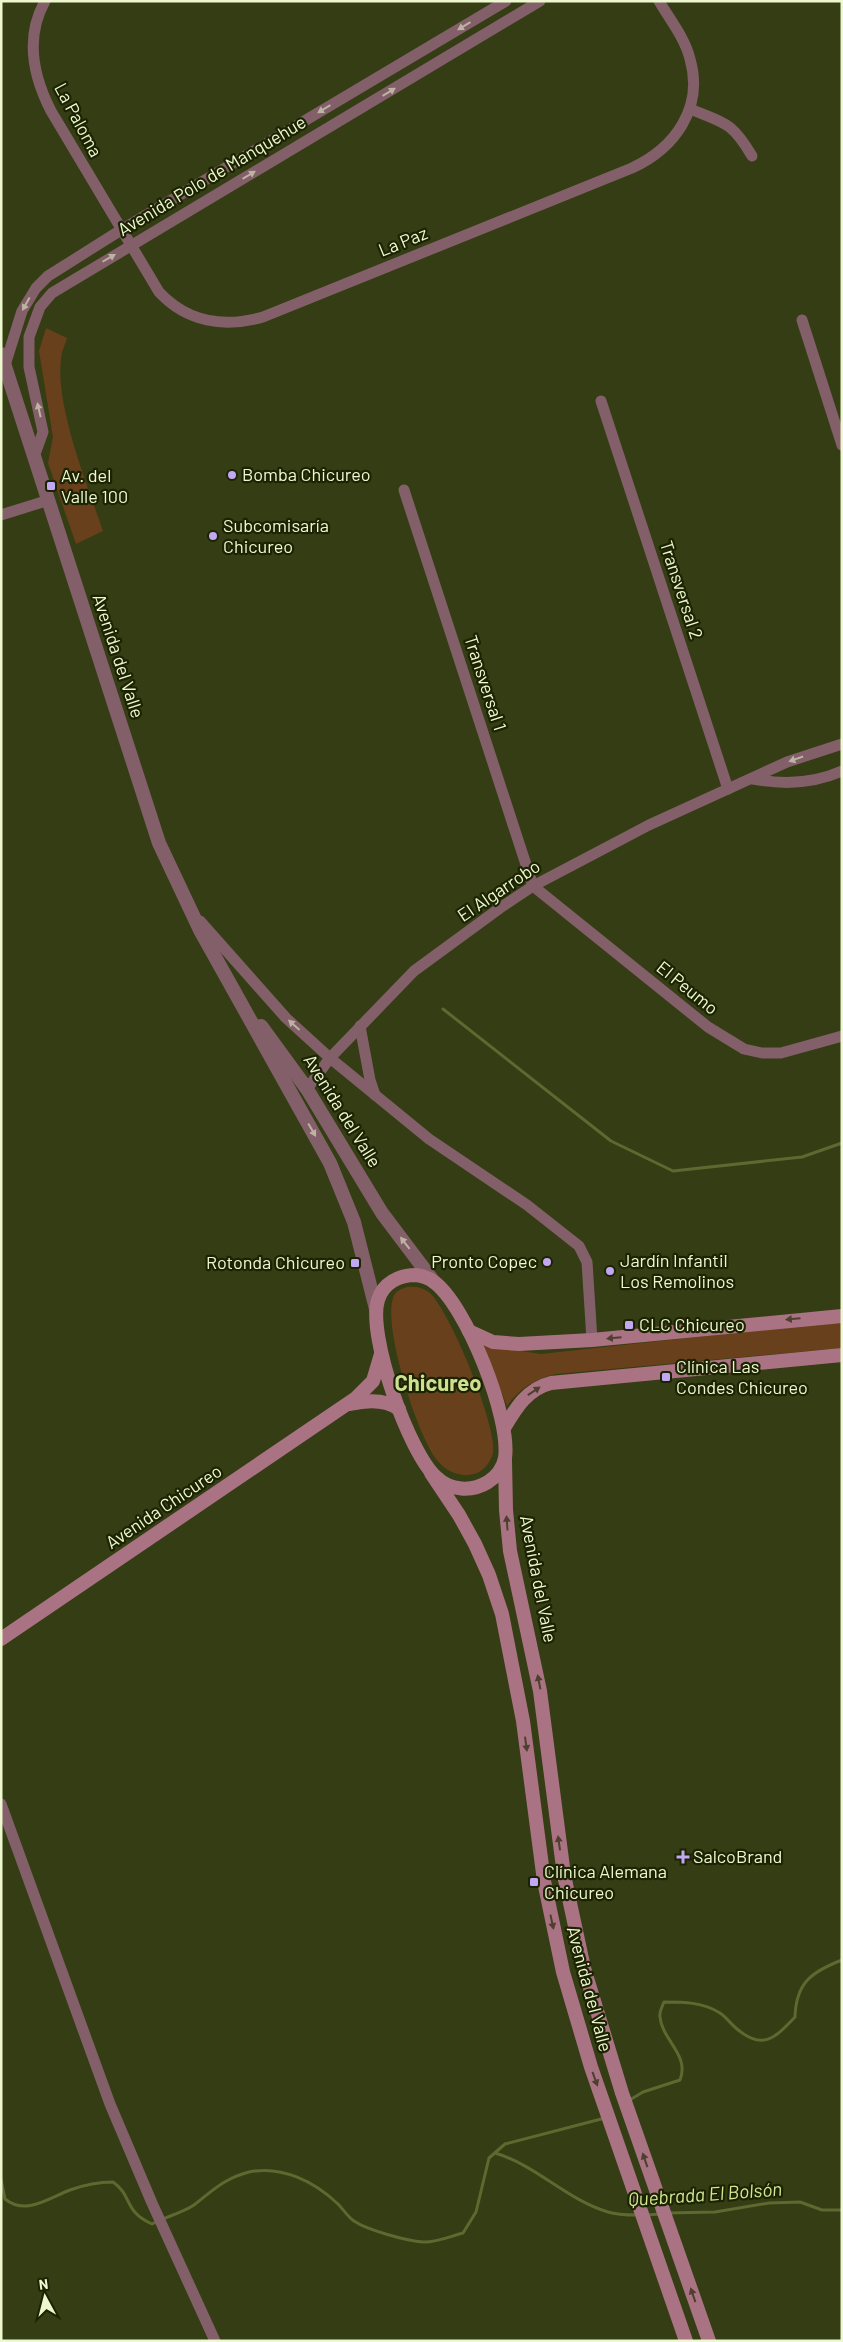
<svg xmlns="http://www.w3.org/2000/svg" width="843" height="2342" font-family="Barlow,sans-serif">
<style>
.green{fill:#68401c}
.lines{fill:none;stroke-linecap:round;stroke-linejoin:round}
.stream{stroke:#5d6930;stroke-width:3}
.minor{stroke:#825f69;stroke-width:11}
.tertiary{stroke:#825f69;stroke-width:14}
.secondary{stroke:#aa7383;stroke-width:14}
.oneway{fill:#bdb3a2}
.oneway2{fill:#4e3f2f}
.poi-dot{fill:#c2a8f3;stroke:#1c2302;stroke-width:2}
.labels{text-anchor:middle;stroke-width:4.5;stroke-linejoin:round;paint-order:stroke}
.street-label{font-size:18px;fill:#edf8d0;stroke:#1c2302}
.poi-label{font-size:18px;fill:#edf8d0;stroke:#1c2302;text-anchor:start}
.water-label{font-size:19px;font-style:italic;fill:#d3e892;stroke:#1c2302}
.district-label{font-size:22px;font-weight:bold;fill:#cde190;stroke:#1c2302}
</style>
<rect width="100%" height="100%" fill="#343d13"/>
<g class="green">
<path d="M 46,328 L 67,338 C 65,345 61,353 61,360 C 55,405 88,487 103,531 L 76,544 L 48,463 L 53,437 L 39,351 Z"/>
<path d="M 407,1287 C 415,1286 422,1287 429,1292 C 449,1309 498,1427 493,1453 C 491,1462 483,1472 474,1474 C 461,1478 445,1471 437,1460 C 417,1435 383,1327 393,1298 C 395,1291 401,1289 407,1287 Z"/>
<path d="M 842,1323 L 842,1348 L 556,1374 C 535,1379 519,1389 507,1406 L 483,1345 L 541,1354 L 804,1325 Z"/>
</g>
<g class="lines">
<g class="stream">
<path d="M 443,1009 L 611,1141 L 673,1171 L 802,1157 L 842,1143"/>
<path d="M 628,2101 L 643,2092 L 680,2080 C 690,2055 662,2040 660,2017 C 659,2012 662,2007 664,2002 C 683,2002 703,2002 720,2013 C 726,2017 731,2024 737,2029 C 763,2051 775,2038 795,2017 C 796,1983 811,1972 842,1960"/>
<path d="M 495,2153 C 536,2165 567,2200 608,2212 C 617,2215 629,2215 638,2215"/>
<path d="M 1,2179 L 5,2199 C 26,2216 49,2198 70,2190 C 84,2185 98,2182 113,2182 C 133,2196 123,2211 152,2224 C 165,2217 182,2213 194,2205 C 212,2191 225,2178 249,2172 C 282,2165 315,2182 338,2204 C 343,2209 348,2217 354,2221 C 367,2230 407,2241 423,2242 C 435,2243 451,2236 463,2233 L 476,2212 L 489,2158 L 505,2144 L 605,2118"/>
<path d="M 667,2213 L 715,2212 L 769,2203 L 800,2202 L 822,2210 L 842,2210"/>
<path d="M 647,2215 L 661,2214"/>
</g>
<g class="minor">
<path d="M 45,1 C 25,37 33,76 51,111 L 159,292 C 187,322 224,328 263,317 L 632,168 C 675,148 704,108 690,59 C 685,38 670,20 659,1"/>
<path d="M 690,109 C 725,123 732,122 752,156"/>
<path d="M 802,320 L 842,445"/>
<path d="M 5,365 L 22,311 L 36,288 L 48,276 L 121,230 L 506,1"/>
<path d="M 601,401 L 728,789"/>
<path d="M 34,457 L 43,432 L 29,367 L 29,337 L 40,307 L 52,293 L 540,1"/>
<path d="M 404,490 L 533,886 L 708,1027 L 744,1049 L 762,1053 L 781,1053 L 842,1036"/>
<path d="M 1,515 L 49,500"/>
<path d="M 753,779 C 784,785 813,784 842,771"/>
<path d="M 200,921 L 286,1018 L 330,1058 L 429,1139 L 527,1205 L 579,1246 L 587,1262 L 592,1340"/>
<path d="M 360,1026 L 370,1080 L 375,1095"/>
<path d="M 307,1089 L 330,1058 L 414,971 L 500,908 L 533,886 L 649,825 L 787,762 L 842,744"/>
<path d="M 1,1804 L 110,2104 L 152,2203 L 215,2341"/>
</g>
<g class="tertiary">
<path d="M 1,354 L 159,843 L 200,930 L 330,1163 L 354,1222 L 376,1309"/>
<path d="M 261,1026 L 307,1089 L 382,1213 L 434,1282"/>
</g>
<g class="secondary">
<path d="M 416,1275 C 423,1276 429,1278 434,1282 C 466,1305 511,1418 505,1458 C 503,1468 497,1476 488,1482 C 472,1492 450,1491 436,1477 C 409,1453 367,1335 378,1300 C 383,1283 399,1275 416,1275 Z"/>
<path d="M 469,1331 L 493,1342 L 519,1344 L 592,1340 L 842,1316"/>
<path d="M 350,1404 C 367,1400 385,1399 399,1409"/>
<path d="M 504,1428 C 516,1408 527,1389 551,1383 L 842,1355"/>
<path d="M 505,1460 L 506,1510 L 510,1551 L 540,1691 L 564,1875 L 584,1968 L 622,2093 L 709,2341"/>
<path d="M 431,1473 L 459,1515 L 475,1544 L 489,1575 L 502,1614 L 523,1721 L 544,1881 L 563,1972 L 591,2067 L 686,2341"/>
<path d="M 1,1639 L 356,1398 L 373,1381 L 381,1354"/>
</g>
</g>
<defs><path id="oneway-solid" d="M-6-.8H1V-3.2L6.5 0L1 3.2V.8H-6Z" transform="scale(1.25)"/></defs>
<g class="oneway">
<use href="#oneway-solid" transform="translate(464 26) rotate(149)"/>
<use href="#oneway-solid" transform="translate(389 92) rotate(-31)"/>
<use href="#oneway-solid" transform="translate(324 109) rotate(149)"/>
<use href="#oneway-solid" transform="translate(249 175) rotate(-31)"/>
<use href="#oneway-solid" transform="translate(109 258) rotate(-30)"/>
<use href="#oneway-solid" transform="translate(26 304) rotate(119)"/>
<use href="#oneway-solid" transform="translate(39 410) rotate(-103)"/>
<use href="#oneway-solid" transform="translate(796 759) rotate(161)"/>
<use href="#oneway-solid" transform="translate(294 1025) rotate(-138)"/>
<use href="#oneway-solid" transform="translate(312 1130) rotate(60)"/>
<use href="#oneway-solid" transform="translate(405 1243) rotate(-128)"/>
</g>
<g class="oneway2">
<use href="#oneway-solid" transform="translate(793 1319) rotate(175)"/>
<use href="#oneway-solid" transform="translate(614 1338) rotate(175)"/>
<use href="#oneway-solid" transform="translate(534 1391) rotate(-34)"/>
<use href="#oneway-solid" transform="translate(507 1523) rotate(-94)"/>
<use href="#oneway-solid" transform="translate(539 1682) rotate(-101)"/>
<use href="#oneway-solid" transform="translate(526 1744) rotate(82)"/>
<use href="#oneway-solid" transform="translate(559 1843) rotate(-98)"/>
<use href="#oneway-solid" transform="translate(552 1922) rotate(78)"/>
<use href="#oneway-solid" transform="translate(595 2079) rotate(70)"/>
<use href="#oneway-solid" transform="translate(645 2160) rotate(-109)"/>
<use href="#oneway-solid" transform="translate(693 2295) rotate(-109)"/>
</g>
<g class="poi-dot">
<circle cx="232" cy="475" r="5"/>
<rect x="46" y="481" width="10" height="10" rx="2.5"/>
<circle cx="213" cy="536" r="5"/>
<circle cx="547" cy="1262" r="5"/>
<rect x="350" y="1258" width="10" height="10" rx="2.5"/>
<circle cx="610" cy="1271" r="5"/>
<rect x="624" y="1320" width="10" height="10" rx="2.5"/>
<rect x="661" y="1372" width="10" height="10" rx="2.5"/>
<path d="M680.5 1849.5h5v5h5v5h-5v5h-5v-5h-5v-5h5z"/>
<rect x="529" y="1877" width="10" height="10" rx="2.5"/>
</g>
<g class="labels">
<g class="street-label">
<text transform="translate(78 120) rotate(62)" y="6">La Paloma</text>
<text transform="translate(212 176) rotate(-31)" y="6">Avenida Polo de Manquehue</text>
<text transform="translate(403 242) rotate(-22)" y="6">La Paz</text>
<text transform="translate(681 590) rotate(72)" y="6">Transversal 2</text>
<text transform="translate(118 656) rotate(72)" y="6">Avenida del Valle</text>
<text transform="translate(485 683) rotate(72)" y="6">Transversal 1</text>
<text transform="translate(499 891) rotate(-34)" y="6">El Algarrobo</text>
<text transform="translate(687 988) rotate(39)" y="6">El Peumo</text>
<text transform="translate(342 1111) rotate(58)" y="6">Avenida del Valle</text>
<text transform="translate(164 1507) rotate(-34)" y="6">Avenida Chicureo</text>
<text transform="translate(538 1579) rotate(79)" y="6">Avenida del Valle</text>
<text transform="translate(589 1989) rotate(75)" y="6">Avenida del Valle</text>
</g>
<g class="poi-label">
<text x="242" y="481">Bomba Chicureo</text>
<text x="61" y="482">Av. del<tspan x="61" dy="21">Valle 100</tspan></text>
<text x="223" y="532">Subcomisaría<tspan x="223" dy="21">Chicureo</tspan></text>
<text x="620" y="1267">Jardín Infantil<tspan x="620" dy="21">Los Remolinos</tspan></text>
<text x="537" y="1268" text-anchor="end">Pronto Copec</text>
<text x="345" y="1269" text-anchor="end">Rotonda Chicureo</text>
<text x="639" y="1331">CLC Chicureo</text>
<text x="676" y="1373">Clínica Las<tspan x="676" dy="21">Condes Chicureo</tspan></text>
<text x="693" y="1863">SalcoBrand</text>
<text x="544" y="1878">Clínica Alemana<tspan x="544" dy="21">Chicureo</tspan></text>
</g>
<g class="water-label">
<text transform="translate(705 2194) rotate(-4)" y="7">Quebrada El Bolsón</text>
</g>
<g class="district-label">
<text x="438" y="1391">Chicureo</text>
</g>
</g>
<rect width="843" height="2342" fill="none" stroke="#edf8d0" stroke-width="5"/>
<g transform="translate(45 2297) rotate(353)" stroke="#1c2302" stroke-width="4" paint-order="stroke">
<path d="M0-4L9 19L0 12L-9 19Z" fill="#edf8d0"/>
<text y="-8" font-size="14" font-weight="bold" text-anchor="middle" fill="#edf8d0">N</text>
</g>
</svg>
